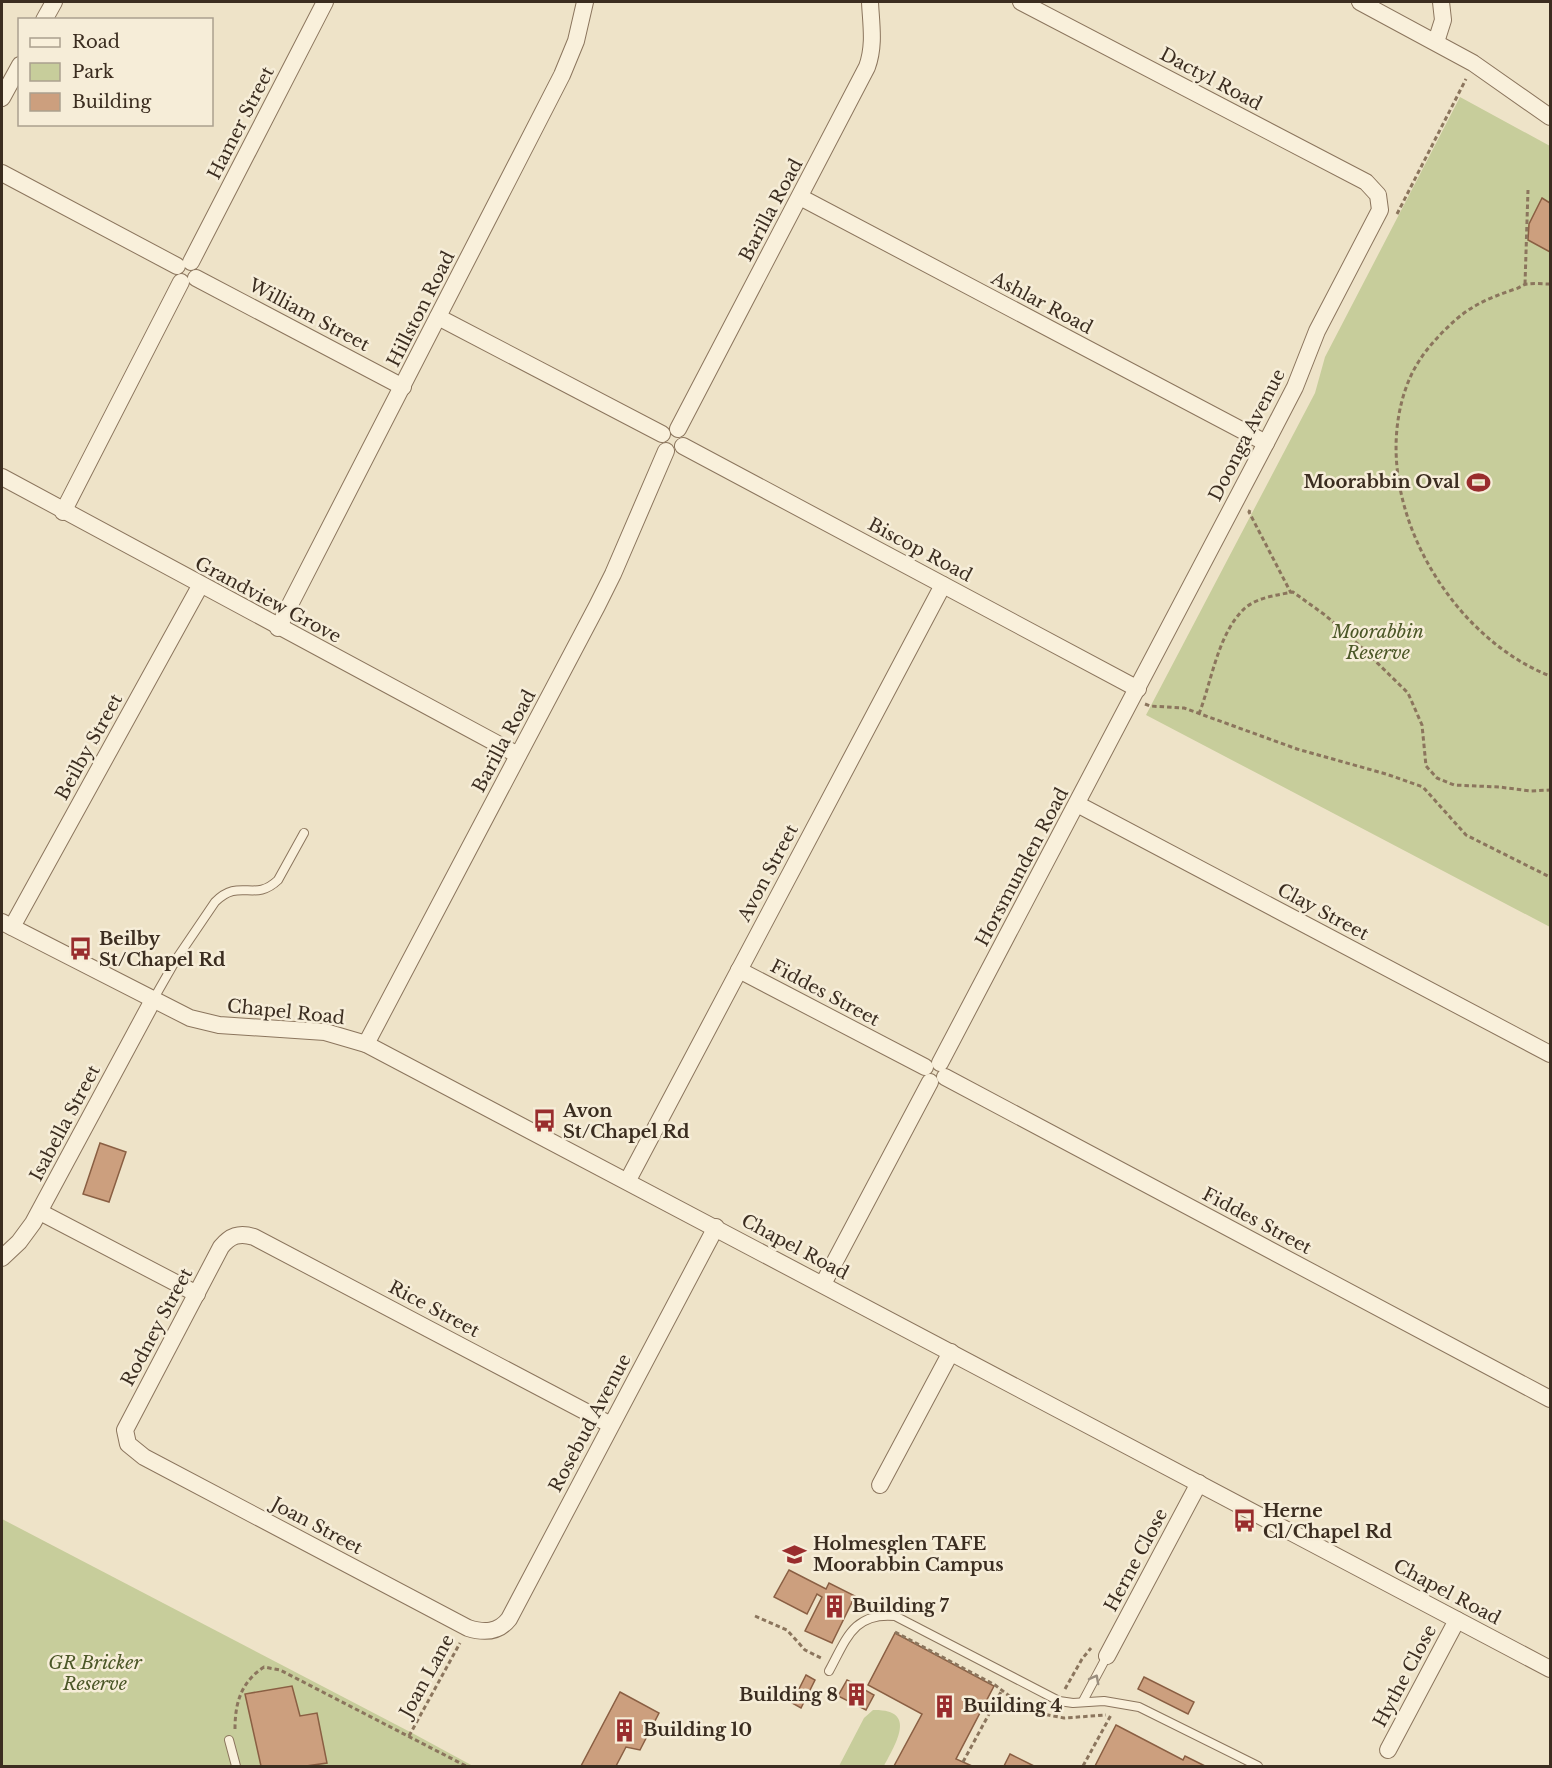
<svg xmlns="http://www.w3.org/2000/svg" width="1552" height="1768" font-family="'Libre Baskerville',serif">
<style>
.park{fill:#c7cd9b}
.building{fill:#cc9f7e;stroke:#8a5f43;stroke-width:1.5}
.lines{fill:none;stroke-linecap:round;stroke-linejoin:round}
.lane-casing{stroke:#8b755d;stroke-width:10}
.street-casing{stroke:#8b755d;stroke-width:18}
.path{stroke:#8b755d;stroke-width:3;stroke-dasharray:4.5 3;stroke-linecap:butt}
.lane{stroke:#f9f0db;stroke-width:8}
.street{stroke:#f9f0db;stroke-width:16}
.oneway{stroke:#9a8e7e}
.labels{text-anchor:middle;stroke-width:5;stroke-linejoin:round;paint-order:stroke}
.street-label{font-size:18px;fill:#3b2d20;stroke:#f6edd8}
.poi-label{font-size:18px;font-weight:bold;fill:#3b2d20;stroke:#f6edd8;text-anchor:start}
.park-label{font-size:18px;font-style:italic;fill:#4b5727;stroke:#f6edd8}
</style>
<rect width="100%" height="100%" fill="#eee3c8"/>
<g class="park">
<path d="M 1460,97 L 1550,146 L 1550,927 L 1146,715 L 1315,393 L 1325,357 Z"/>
<path d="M 2,1519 L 414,1734 L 473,1766 L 2,1766 Z"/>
<path d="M 873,1710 C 918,1709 896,1743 884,1766 L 839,1766 L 864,1718 Z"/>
</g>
<g class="building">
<path d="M 1542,198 L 1550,203 L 1550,252 L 1528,240 L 1529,224 Z"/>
<path d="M 100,1143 L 126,1152 L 109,1202 L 83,1194 Z"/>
<path d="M 789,1570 L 826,1589 L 829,1583 L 855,1596 L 832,1643 L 805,1631 L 822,1597 L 817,1594 L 807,1614 L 774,1597 Z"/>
<path d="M 895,1633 L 994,1686 L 956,1759 L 972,1766 L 894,1766 L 922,1714 L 868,1685 Z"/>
<path d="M 806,1675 L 815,1680 L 801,1708 L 792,1703 Z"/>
<path d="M 1144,1677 L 1194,1702 L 1188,1714 L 1138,1689 Z"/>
<path d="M 847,1680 L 874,1695 L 866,1710 L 838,1696 Z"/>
<path d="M 292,1686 L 300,1716 L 317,1713 L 327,1763 L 306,1766 L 261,1766 L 245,1694 Z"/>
<path d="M 620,1692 L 659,1713 L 640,1750 L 626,1747 L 616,1766 L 581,1766 Z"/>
<path d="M 1116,1725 L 1183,1760 L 1185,1756 L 1205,1766 L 1095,1766 Z"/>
<path d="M 1010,1754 L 1034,1766 L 1004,1766 Z"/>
</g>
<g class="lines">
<defs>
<g id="lane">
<path d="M 153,1000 L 177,958 L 215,902 C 240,877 254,903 278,880 L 304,833"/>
<path d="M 829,1671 C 846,1640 853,1612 895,1616 L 1059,1701 L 1073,1703 L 1104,1701 L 1139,1707 L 1258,1766"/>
<path d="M 1083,1701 L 1107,1656"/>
<path d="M 229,1740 L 236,1766"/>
</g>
<g id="street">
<path d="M 1360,2 L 1473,63 L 1550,117"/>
<path d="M 44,20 L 54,2"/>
<path d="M 1436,42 L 1443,20 L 1441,2"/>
<path d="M 2,98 L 20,65"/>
<path d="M 2,173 L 177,266"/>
<path d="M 800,197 L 1266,443"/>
<path d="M 191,262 L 325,2"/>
<path d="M 196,278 L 403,387"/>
<path d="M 438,317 L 662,434"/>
<path d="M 678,429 L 867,67 C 875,45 871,24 870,2"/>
<path d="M 683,446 L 1138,689"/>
<path d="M 2,477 L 518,755"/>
<path d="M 63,512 L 181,282"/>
<path d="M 278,628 L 562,75 L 576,41 L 585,2"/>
<path d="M 1077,804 L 1550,1054"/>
<path d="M 2,922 L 190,1018 L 219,1025 L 325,1032 L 366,1044 L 1550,1669"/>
<path d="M 12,927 L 200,586"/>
<path d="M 739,970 L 925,1067"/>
<path d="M 366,1044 L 597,606 L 613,574 L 666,451"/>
<path d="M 940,1063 L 1266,443 L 1295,387 L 1317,331 L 1380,210 L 1378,195 L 1366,182 L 1021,2"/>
<path d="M 945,1077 L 1550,1399"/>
<path d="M 628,1180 L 943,585"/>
<path d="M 40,1212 L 197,1294"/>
<path d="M 2,1258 L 19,1242 L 33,1223 L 153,1000"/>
<path d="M 823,1284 L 930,1082"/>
<path d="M 611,1425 L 254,1237 C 239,1232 230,1236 221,1247 L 125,1430 L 128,1444 L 144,1457 L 468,1628 C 484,1633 498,1633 509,1619 L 716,1227"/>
<path d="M 880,1485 L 951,1352"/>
<path d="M 1107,1656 L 1199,1483"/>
<path d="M 1388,1750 L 1457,1620"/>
</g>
</defs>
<use href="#lane" class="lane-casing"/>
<use href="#street" class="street-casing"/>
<g class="path">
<path d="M 1397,214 L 1466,79"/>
<path d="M 1525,284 L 1528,190"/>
<path d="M 1550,284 C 1543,284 1535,283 1528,284 C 1523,284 1520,288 1515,289 C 1489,298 1469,306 1449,326 C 1431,343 1416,361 1407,385 C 1366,495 1446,635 1550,676"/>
<path d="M 1250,510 L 1249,512 L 1291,593"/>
<path d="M 1145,704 L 1150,706 L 1184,708 L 1297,749 L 1386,774 L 1423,787 L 1466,835 L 1550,877"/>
<path d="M 1199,714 C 1212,680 1218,633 1245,608 C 1258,597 1278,595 1293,592 L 1325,615 L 1359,645 L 1408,693 L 1422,725 L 1426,766 L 1437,778 L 1454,785 L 1499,787 L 1531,791 L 1550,790"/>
<path d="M 755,1616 L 787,1630 L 805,1650 L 823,1659"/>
<path d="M 895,1632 L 995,1685 L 1012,1698 L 1043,1714 L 1064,1718 L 1106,1715"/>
<path d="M 1065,1689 L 1082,1659 L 1091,1648"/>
<path d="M 235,1729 C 235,1703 241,1682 264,1667 L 280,1670 L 466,1766"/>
<path d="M 409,1736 L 460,1643"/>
<path d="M 963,1762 L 1002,1690"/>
<path d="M 1083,1766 L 1111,1715"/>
</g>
<use href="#lane" class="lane"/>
<use href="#street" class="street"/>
</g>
<defs><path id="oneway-chevron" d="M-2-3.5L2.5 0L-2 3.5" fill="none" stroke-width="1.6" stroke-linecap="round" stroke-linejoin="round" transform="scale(1.5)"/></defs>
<use class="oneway" href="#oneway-chevron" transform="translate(1095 1679) rotate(-62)"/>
<defs>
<symbol id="stadium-bare" viewBox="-9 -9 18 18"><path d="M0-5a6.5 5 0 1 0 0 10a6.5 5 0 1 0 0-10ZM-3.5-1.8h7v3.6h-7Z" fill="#992d2d" stroke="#f6edd8" stroke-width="2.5" paint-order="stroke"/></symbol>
<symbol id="bus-bare" viewBox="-9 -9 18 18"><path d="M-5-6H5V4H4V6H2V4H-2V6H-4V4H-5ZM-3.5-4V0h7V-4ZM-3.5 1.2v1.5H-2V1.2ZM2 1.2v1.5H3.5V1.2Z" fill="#992d2d" stroke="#f6edd8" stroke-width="2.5" paint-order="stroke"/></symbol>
<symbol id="university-bare" viewBox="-9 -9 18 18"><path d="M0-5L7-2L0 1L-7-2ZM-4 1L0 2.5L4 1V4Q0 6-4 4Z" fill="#992d2d" stroke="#f6edd8" stroke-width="2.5" paint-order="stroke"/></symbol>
<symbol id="building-bare" viewBox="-9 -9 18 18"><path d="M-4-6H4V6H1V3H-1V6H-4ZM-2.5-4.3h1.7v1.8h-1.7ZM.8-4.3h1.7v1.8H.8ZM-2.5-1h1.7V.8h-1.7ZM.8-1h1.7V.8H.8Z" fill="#992d2d" stroke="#f6edd8" stroke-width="2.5" paint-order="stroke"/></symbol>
</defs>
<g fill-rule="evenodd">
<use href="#stadium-bare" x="1462" y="466" width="33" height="33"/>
<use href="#bus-bare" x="64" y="932" width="33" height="33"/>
<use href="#bus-bare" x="528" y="1104" width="33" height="33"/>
<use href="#bus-bare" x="1228" y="1504" width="33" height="33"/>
<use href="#university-bare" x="778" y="1538" width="33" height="33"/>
<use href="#building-bare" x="818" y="1590" width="33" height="33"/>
<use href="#building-bare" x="840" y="1678" width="33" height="33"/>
<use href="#building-bare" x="928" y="1690" width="33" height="33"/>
<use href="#building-bare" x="608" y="1714" width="33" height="33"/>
</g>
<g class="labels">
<g class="street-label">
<text transform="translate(1211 79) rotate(28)" y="6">Dactyl Road</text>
<text transform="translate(241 123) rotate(-63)" y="6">Hamer Street</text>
<text transform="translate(771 210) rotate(-62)" y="6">Barilla Road</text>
<text transform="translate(1042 303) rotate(28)" y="6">Ashlar Road</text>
<text transform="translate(421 309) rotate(-63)" y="6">Hillston Road</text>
<text transform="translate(309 315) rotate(28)" y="6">William Street</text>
<text transform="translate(1247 435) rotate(-63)" y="6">Doonga Avenue</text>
<text transform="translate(920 550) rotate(28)" y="6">Biscop Road</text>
<text transform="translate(268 600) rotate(28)" y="6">Grandview Grove</text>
<text transform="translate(504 741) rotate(-62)" y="6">Barilla Road</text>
<text transform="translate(89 747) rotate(-61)" y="6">Beilby Street</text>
<text transform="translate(1022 867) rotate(-62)" y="6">Horsmunden Road</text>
<text transform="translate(768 873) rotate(-62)" y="6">Avon Street</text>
<text transform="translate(1323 912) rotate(28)" y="6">Clay Street</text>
<text transform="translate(825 993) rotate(28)" y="6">Fiddes Street</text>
<text transform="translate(286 1012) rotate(6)" y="6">Chapel Road</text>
<text transform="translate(65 1123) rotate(-62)" y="6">Isabella Street</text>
<text transform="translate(1257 1221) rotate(28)" y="6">Fiddes Street</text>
<text transform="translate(795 1247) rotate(28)" y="6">Chapel Road</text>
<text transform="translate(434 1309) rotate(28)" y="6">Rice Street</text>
<text transform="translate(157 1327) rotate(-62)" y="6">Rodney Street</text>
<text transform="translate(590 1423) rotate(-62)" y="6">Rosebud Avenue</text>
<text transform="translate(317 1526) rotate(28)" y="6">Joan Street</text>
<text transform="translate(1136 1560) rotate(-62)" y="6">Herne Close</text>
<text transform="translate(1447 1592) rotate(28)" y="6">Chapel Road</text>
<text transform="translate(427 1676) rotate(-61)" y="6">Joan Lane</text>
<text transform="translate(1405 1676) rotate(-62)" y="6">Hythe Close</text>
</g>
<g class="poi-label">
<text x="1460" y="488" text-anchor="end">Moorabbin Oval</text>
<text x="99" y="945">Beilby<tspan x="99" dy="21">St/Chapel Rd</tspan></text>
<text x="563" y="1117">Avon<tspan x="563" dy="21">St/Chapel Rd</tspan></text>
<text x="1263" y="1517">Herne<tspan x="1263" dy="21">Cl/Chapel Rd</tspan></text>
<text x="813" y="1550">Holmesglen TAFE<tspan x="813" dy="21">Moorabbin Campus</tspan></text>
<text x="852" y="1612">Building 7</text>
<text x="838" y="1701" text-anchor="end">Building 8</text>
<text x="963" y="1712">Building 4</text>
<text x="643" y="1736">Building 10</text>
</g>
<g class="park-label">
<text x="1378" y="638">Moorabbin<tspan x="1378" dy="21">Reserve</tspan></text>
<text x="95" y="1669">GR Bricker<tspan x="95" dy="21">Reserve</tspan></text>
</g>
</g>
<rect width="1552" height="1768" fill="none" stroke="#3b2d20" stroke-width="6"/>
<rect x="18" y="18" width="195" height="108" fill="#f6edd8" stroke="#aba08e" stroke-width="1.5"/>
<rect x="30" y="38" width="30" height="9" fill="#f9f0db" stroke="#aba08e" stroke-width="1.5"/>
<text x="72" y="48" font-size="18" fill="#3b2d20">Road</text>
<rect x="30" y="63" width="30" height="18" fill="#c7cd9b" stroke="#aba08e" stroke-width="1.5"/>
<text x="72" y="78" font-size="18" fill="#3b2d20">Park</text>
<rect x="30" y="93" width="30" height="18" fill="#cc9f7e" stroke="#aba08e" stroke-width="1.5"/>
<text x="72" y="108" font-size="18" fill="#3b2d20">Building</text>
</svg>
